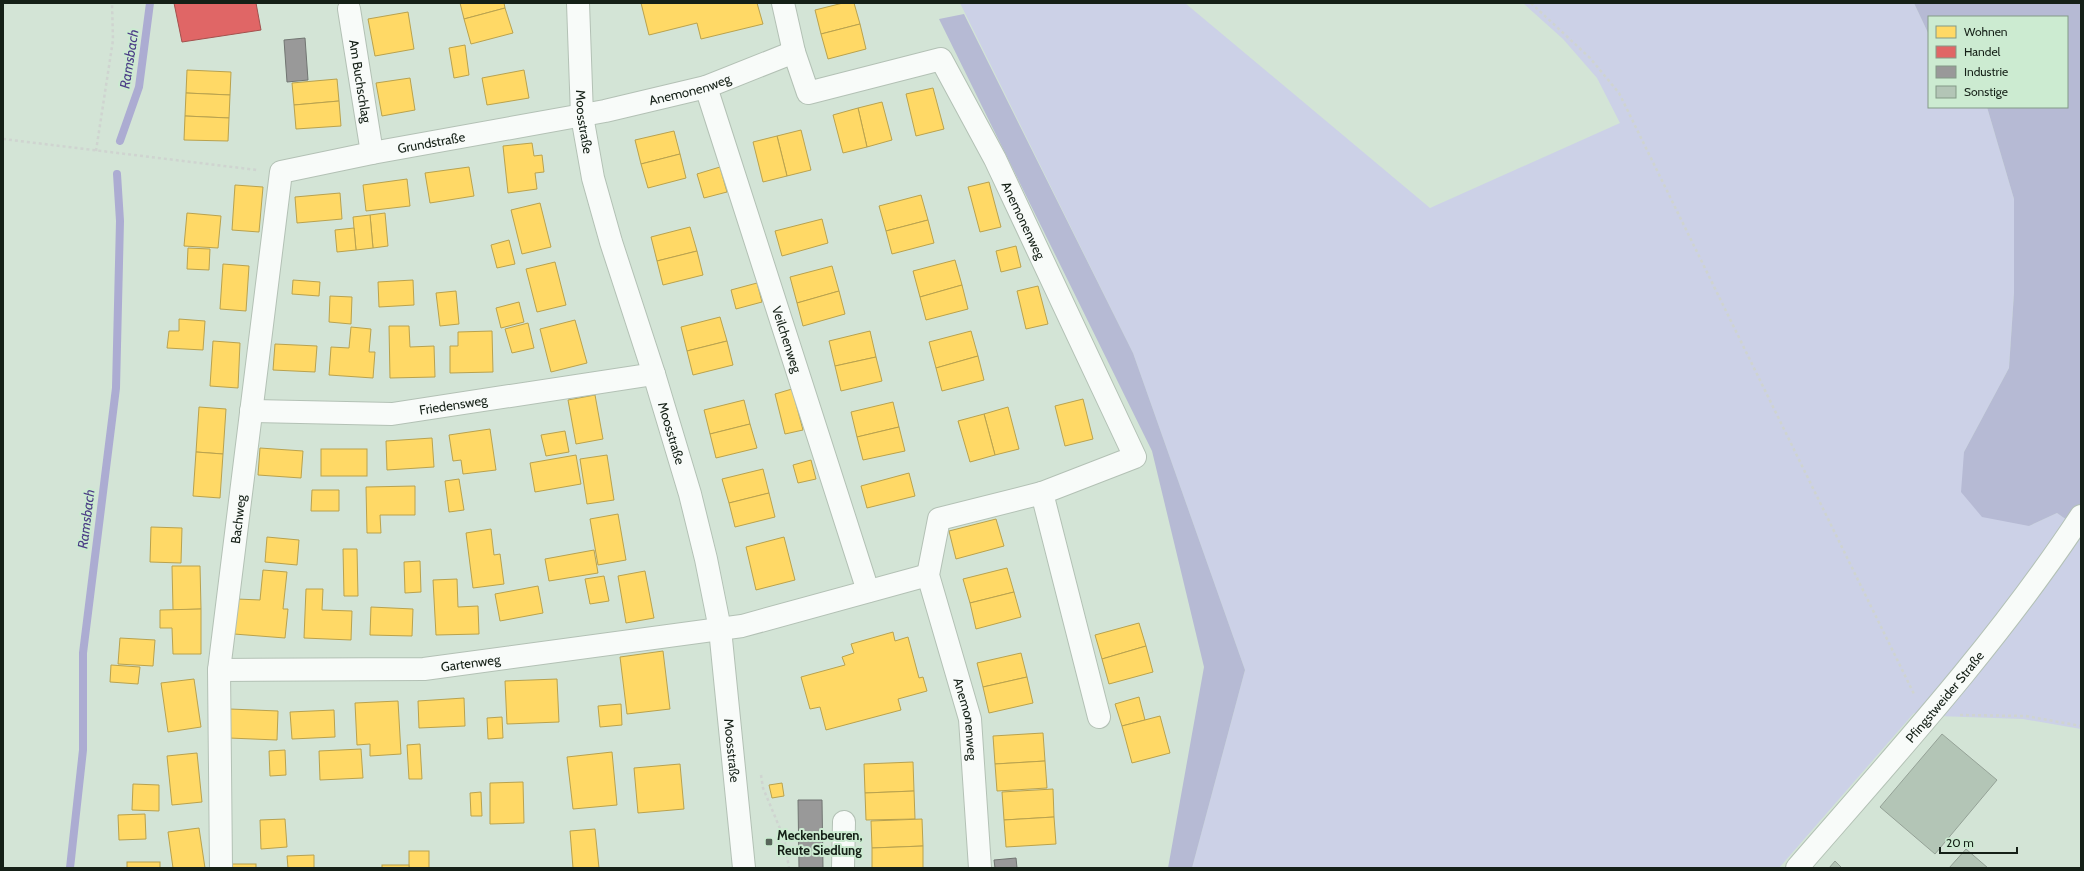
<svg xmlns="http://www.w3.org/2000/svg" width="2084" height="871" font-family="Cabin,sans-serif">
<style>
.green{fill:#ccd1e7}
.forest{fill:#b6bad4}
.homes{fill:#ffd966;stroke:#b9a24e}
.shops{fill:#e06666;stroke:#a3514e}
.industry{fill:#999;stroke:#717572}
.lines{fill:none;stroke-linecap:round;stroke-linejoin:round}
.stream{stroke:#acacd2;stroke-width:8}
.building{fill:#b3c5b6;stroke:#95a297}
.minor-casing{stroke:#b3c1b5;stroke-width:24}
.path{stroke:#cfd4d0;stroke-width:2.5;stroke-dasharray:3 3;stroke-linecap:butt}
.minor{stroke:#f8fbf9;stroke-width:22}
.poi-dot{fill:#58655a;stroke:#ccebd1;stroke-width:1.5}
.labels{text-anchor:middle;stroke-width:4;stroke-linejoin:round;paint-order:stroke}
.street-label{font-size:13px;fill:#152017;stroke:#ccebd1}
.poi-label{font-size:13px;font-weight:bold;fill:#152017;stroke:#ccebd1;text-anchor:start}
.water-label{font-size:14px;font-style:italic;fill:#4b3d86;stroke:#ccebd1}
</style>
<rect width="100%" height="100%" fill="#d3e4d6"/>
<path class="green" d="M 960,3 L 1185,3 L 1430,208 L 1620,123 L 1597,78 L 1563,39 L 1523,3 L 1914,3 L 1929,35 L 1929,107 L 1987,107 L 2014,199 L 2014,293 L 2009,368 L 1964,452 L 2029,526 L 2057,513 L 2081,530 L 2081,729 L 2023,719 L 1937,716 L 1914,713 L 1779,868 L 1192,868 L 1245,670 L 1133,353 Z"/>
<g class="forest">
<path d="M 1914,3 L 2081,3 L 2081,530 L 2057,513 L 2029,526 L 1982,517 L 1961,492 L 1964,452 L 2009,368 L 2014,293 L 2014,199 L 1987,107 L 2067,107 L 2067,17 L 1929,17 L 1929,35 Z"/>
<path d="M 964,14 L 1133,353 L 1245,670 L 1192,868 L 1168,868 L 1204,667 L 1152,451 L 939,19 Z"/>
</g>
<g class="homes">
<path d="M 460,3 L 504,3 L 505,8 L 464,19 Z"/>
<path d="M 641,3 L 757,3 L 763,24 L 701,39 L 697,23 L 649,35 Z"/>
<path d="M 843,3 L 854,3 L 860,24 L 821,34 L 815,10 Z"/>
<path d="M 505,8 L 513,33 L 471,44 L 464,19 Z"/>
<path d="M 408,12 L 414,49 L 375,56 L 368,19 Z"/>
<path d="M 860,24 L 866,49 L 828,59 L 821,34 Z"/>
<path d="M 465,45 L 469,75 L 454,78 L 449,48 Z"/>
<path d="M 187,70 L 231,72 L 230,95 L 186,93 Z"/>
<path d="M 524,70 L 529,98 L 487,105 L 482,78 Z"/>
<path d="M 410,78 L 415,110 L 382,116 L 376,83 Z"/>
<path d="M 337,79 L 339,101 L 294,105 L 292,83 Z"/>
<path d="M 933,88 L 944,129 L 916,136 L 906,94 Z"/>
<path d="M 186,93 L 230,95 L 229,118 L 185,116 Z"/>
<path d="M 339,101 L 341,126 L 296,129 L 294,105 Z"/>
<path d="M 882,102 L 892,140 L 867,147 L 858,108 Z"/>
<path d="M 858,108 L 867,147 L 843,153 L 833,115 Z"/>
<path d="M 185,116 L 229,118 L 228,141 L 184,140 Z"/>
<path d="M 801,130 L 811,170 L 787,176 L 777,136 Z"/>
<path d="M 674,131 L 680,154 L 641,164 L 635,140 Z"/>
<path d="M 777,136 L 787,176 L 763,182 L 753,142 Z"/>
<path d="M 532,143 L 534,156 L 542,155 L 544,172 L 535,173 L 537,189 L 508,193 L 503,146 Z"/>
<path d="M 680,154 L 686,178 L 648,188 L 641,164 Z"/>
<path d="M 469,167 L 474,196 L 430,203 L 425,173 Z"/>
<path d="M 720,167 L 727,192 L 704,198 L 697,174 Z"/>
<path d="M 407,179 L 410,206 L 366,211 L 363,185 Z"/>
<path d="M 989,182 L 1001,227 L 980,232 L 968,187 Z"/>
<path d="M 235,185 L 263,187 L 259,232 L 232,230 Z"/>
<path d="M 340,193 L 342,219 L 297,223 L 295,197 Z"/>
<path d="M 921,195 L 928,220 L 886,231 L 879,206 Z"/>
<path d="M 540,203 L 551,247 L 522,254 L 511,210 Z"/>
<path d="M 187,213 L 221,216 L 218,248 L 184,246 Z"/>
<path d="M 385,213 L 388,246 L 373,248 L 370,215 Z"/>
<path d="M 370,215 L 373,248 L 356,250 L 353,217 Z"/>
<path d="M 822,219 L 828,243 L 782,256 L 775,231 Z"/>
<path d="M 928,220 L 934,243 L 892,254 L 886,231 Z"/>
<path d="M 690,227 L 697,251 L 657,261 L 651,237 Z"/>
<path d="M 354,228 L 356,250 L 337,252 L 335,230 Z"/>
<path d="M 509,240 L 515,264 L 497,268 L 491,245 Z"/>
<path d="M 1016,246 L 1021,267 L 1001,272 L 996,251 Z"/>
<path d="M 188,248 L 210,249 L 209,270 L 187,269 Z"/>
<path d="M 697,251 L 703,275 L 663,285 L 657,261 Z"/>
<path d="M 955,260 L 962,285 L 920,297 L 913,271 Z"/>
<path d="M 555,262 L 566,305 L 537,312 L 526,269 Z"/>
<path d="M 223,264 L 249,266 L 246,311 L 220,309 Z"/>
<path d="M 832,266 L 839,291 L 797,303 L 790,277 Z"/>
<path d="M 293,280 L 320,282 L 319,296 L 292,294 Z"/>
<path d="M 413,280 L 414,305 L 379,307 L 378,282 Z"/>
<path d="M 757,283 L 762,302 L 736,309 L 731,290 Z"/>
<path d="M 962,285 L 968,309 L 926,320 L 920,297 Z"/>
<path d="M 1038,286 L 1048,324 L 1026,329 L 1017,291 Z"/>
<path d="M 456,291 L 459,324 L 440,326 L 436,293 Z"/>
<path d="M 839,291 L 845,314 L 803,326 L 797,303 Z"/>
<path d="M 330,296 L 352,297 L 351,324 L 329,322 Z"/>
<path d="M 519,302 L 524,322 L 501,328 L 496,308 Z"/>
<path d="M 720,317 L 727,341 L 687,351 L 681,327 Z"/>
<path d="M 179,319 L 205,321 L 203,350 L 167,348 L 169,331 L 179,331 Z"/>
<path d="M 575,320 L 587,363 L 551,372 L 540,329 Z"/>
<path d="M 528,323 L 534,348 L 512,353 L 505,329 Z"/>
<path d="M 389,326 L 409,326 L 410,347 L 434,346 L 435,377 L 390,378 Z"/>
<path d="M 351,327 L 371,329 L 369,352 L 375,352 L 373,378 L 329,375 L 331,347 L 349,348 Z"/>
<path d="M 492,331 L 493,372 L 450,373 L 450,346 L 458,346 L 458,332 Z"/>
<path d="M 870,331 L 876,357 L 835,366 L 829,341 Z"/>
<path d="M 971,331 L 978,356 L 936,368 L 929,342 Z"/>
<path d="M 213,341 L 240,343 L 238,388 L 210,386 Z"/>
<path d="M 727,341 L 733,365 L 693,375 L 687,351 Z"/>
<path d="M 275,344 L 317,346 L 315,372 L 273,370 Z"/>
<path d="M 978,356 L 984,380 L 942,391 L 936,368 Z"/>
<path d="M 876,357 L 882,381 L 841,391 L 835,366 Z"/>
<path d="M 792,389 L 803,430 L 785,434 L 775,394 Z"/>
<path d="M 595,395 L 603,439 L 576,444 L 568,400 Z"/>
<path d="M 1083,399 L 1093,439 L 1065,446 L 1055,406 Z"/>
<path d="M 744,400 L 750,424 L 710,434 L 704,410 Z"/>
<path d="M 893,402 L 899,427 L 857,437 L 851,412 Z"/>
<path d="M 199,407 L 226,409 L 223,454 L 196,452 Z"/>
<path d="M 1008,407 L 1019,449 L 995,455 L 984,414 Z"/>
<path d="M 984,414 L 995,455 L 970,462 L 958,421 Z"/>
<path d="M 750,424 L 757,448 L 716,458 L 710,434 Z"/>
<path d="M 899,427 L 905,451 L 863,460 L 857,437 Z"/>
<path d="M 490,429 L 496,470 L 463,474 L 461,460 L 453,461 L 449,435 Z"/>
<path d="M 565,431 L 569,452 L 546,456 L 541,435 Z"/>
<path d="M 432,438 L 434,467 L 387,470 L 386,441 Z"/>
<path d="M 260,448 L 303,451 L 301,478 L 258,475 Z"/>
<rect x="321" y="449" width="46" height="27"/>
<path d="M 196,452 L 223,454 L 220,498 L 193,496 Z"/>
<path d="M 576,455 L 581,484 L 535,492 L 530,463 Z"/>
<path d="M 607,455 L 614,500 L 587,504 L 580,459 Z"/>
<path d="M 811,460 L 816,479 L 798,483 L 793,465 Z"/>
<path d="M 763,469 L 769,493 L 729,503 L 722,479 Z"/>
<path d="M 909,473 L 915,496 L 867,508 L 861,486 Z"/>
<path d="M 459,479 L 464,510 L 449,512 L 445,481 Z"/>
<path d="M 415,486 L 415,515 L 380,515 L 381,533 L 367,533 L 366,487 Z"/>
<path d="M 312,490 L 339,490 L 339,511 L 311,511 Z"/>
<path d="M 769,493 L 775,517 L 735,527 L 729,503 Z"/>
<path d="M 618,514 L 626,560 L 598,565 L 590,519 Z"/>
<path d="M 996,519 L 1004,546 L 956,559 L 949,531 Z"/>
<path d="M 151,527 L 182,528 L 181,563 L 150,562 Z"/>
<path d="M 491,529 L 494,555 L 500,554 L 504,584 L 473,588 L 466,533 Z"/>
<path d="M 267,537 L 299,540 L 297,565 L 265,562 Z"/>
<path d="M 784,537 L 795,580 L 756,590 L 746,547 Z"/>
<path d="M 343,549 L 357,549 L 358,596 L 344,596 Z"/>
<path d="M 594,550 L 598,573 L 549,581 L 545,559 Z"/>
<path d="M 420,561 L 421,592 L 405,593 L 404,562 Z"/>
<path d="M 172,566 L 200,566 L 201,609 L 173,610 Z"/>
<path d="M 1007,568 L 1014,592 L 970,603 L 963,579 Z"/>
<path d="M 263,570 L 287,572 L 283,609 L 288,609 L 285,638 L 234,634 L 237,599 L 260,600 Z"/>
<path d="M 645,571 L 654,618 L 626,623 L 618,576 Z"/>
<path d="M 604,576 L 609,601 L 590,604 L 585,579 Z"/>
<path d="M 457,579 L 458,607 L 478,606 L 479,634 L 436,635 L 433,580 Z"/>
<path d="M 538,586 L 543,613 L 500,621 L 495,594 Z"/>
<path d="M 306,589 L 323,589 L 322,610 L 352,611 L 351,640 L 304,638 Z"/>
<path d="M 1014,592 L 1021,617 L 976,629 L 970,603 Z"/>
<path d="M 371,607 L 413,609 L 412,636 L 370,635 Z"/>
<path d="M 201,609 L 201,654 L 173,654 L 172,628 L 160,628 L 160,610 Z"/>
<path d="M 1139,623 L 1146,646 L 1102,659 L 1095,635 Z"/>
<path d="M 893,632 L 895,641 L 908,637 L 919,678 L 923,677 L 927,691 L 898,699 L 901,710 L 826,730 L 820,707 L 810,709 L 801,677 L 845,665 L 842,657 L 854,653 L 851,644 Z"/>
<path d="M 120,638 L 155,640 L 153,666 L 118,664 Z"/>
<path d="M 1146,646 L 1153,672 L 1109,684 L 1102,659 Z"/>
<path d="M 663,651 L 670,709 L 627,714 L 620,657 Z"/>
<path d="M 1021,653 L 1027,677 L 983,687 L 977,663 Z"/>
<path d="M 111,665 L 140,667 L 138,684 L 110,682 Z"/>
<path d="M 1027,677 L 1033,703 L 989,713 L 983,687 Z"/>
<path d="M 194,679 L 201,727 L 168,732 L 161,683 Z"/>
<path d="M 557,679 L 559,722 L 507,724 L 505,681 Z"/>
<path d="M 1139,697 L 1145,720 L 1122,726 L 1115,704 Z"/>
<path d="M 464,698 L 465,726 L 419,728 L 418,701 Z"/>
<path d="M 398,701 L 401,754 L 370,756 L 370,744 L 357,745 L 355,703 Z"/>
<path d="M 621,704 L 622,725 L 600,727 L 598,706 Z"/>
<path d="M 230,709 L 278,711 L 277,740 L 229,738 Z"/>
<path d="M 334,710 L 335,737 L 292,739 L 290,712 Z"/>
<path d="M 1160,716 L 1170,753 L 1132,763 L 1122,726 Z"/>
<path d="M 502,717 L 503,738 L 488,739 L 487,718 Z"/>
<path d="M 1043,733 L 1045,761 L 995,764 L 993,736 Z"/>
<path d="M 420,744 L 422,779 L 409,779 L 407,745 Z"/>
<path d="M 361,749 L 363,778 L 320,780 L 319,751 Z"/>
<path d="M 285,750 L 286,775 L 270,776 L 269,751 Z"/>
<path d="M 612,752 L 617,805 L 573,809 L 567,757 Z"/>
<path d="M 197,753 L 202,802 L 172,805 L 167,756 Z"/>
<path d="M 1045,761 L 1047,788 L 997,791 L 995,764 Z"/>
<path d="M 913,762 L 914,791 L 865,793 L 864,764 Z"/>
<path d="M 680,764 L 684,809 L 638,813 L 634,768 Z"/>
<path d="M 523,782 L 524,823 L 490,824 L 490,783 Z"/>
<path d="M 782,783 L 784,796 L 772,798 L 769,785 Z"/>
<path d="M 133,784 L 159,785 L 159,811 L 132,810 Z"/>
<path d="M 1053,789 L 1054,817 L 1004,820 L 1002,792 Z"/>
<path d="M 914,791 L 915,819 L 866,820 L 865,793 Z"/>
<path d="M 481,792 L 482,816 L 471,816 L 470,793 Z"/>
<path d="M 145,814 L 146,839 L 119,840 L 118,815 Z"/>
<path d="M 1054,817 L 1056,844 L 1006,847 L 1004,820 Z"/>
<path d="M 285,819 L 287,847 L 261,849 L 260,820 Z"/>
<path d="M 922,819 L 923,846 L 872,848 L 871,821 Z"/>
<path d="M 199,828 L 205,868 L 173,868 L 168,832 Z"/>
<path d="M 595,829 L 599,868 L 573,868 L 570,831 Z"/>
<path d="M 923,846 L 923,868 L 872,868 L 872,848 Z"/>
<rect x="409" y="851" width="20" height="17"/>
<path d="M 314,855 L 314,868 L 288,868 L 287,856 Z"/>
<rect x="127" y="862" width="33" height="6"/>
<rect x="230" y="864" width="26" height="4"/>
<rect x="382" y="865" width="27" height="3"/>
</g>
<path class="shops" d="M 174,3 L 256,3 L 261,30 L 182,42 Z"/>
<g class="industry">
<path d="M 305,38 L 308,80 L 287,82 L 284,40 Z"/>
<path d="M 798,800 L 822,800 L 823,868 L 799,868 Z"/>
<path d="M 1016,858 L 1017,868 L 995,868 L 994,860 Z"/>
</g>
<g class="lines">
<g class="stream">
<path d="M 120,141 L 139,87 L 150,3"/>
<path d="M 70,868 L 83,750 L 83,653 L 116,388 L 120,221 L 117,174"/>
</g>
</g>
<g class="building">
<path d="M 1942,734 L 1997,780 L 1935,854 L 1880,807 Z"/>
<path d="M 1966,849 L 1988,868 L 1949,868 Z"/>
<path d="M 1835,861 L 1842,868 L 1829,868 Z"/>
</g>
<g class="lines">
<defs>
<g id="minor">
<path id="s1" d="M 578,3 L 582,116 L 593,178 L 611,242 L 654,374 L 690,494 L 706,559 L 720,629 L 744,868"/>
<path d="M 783,3 L 794,52"/>
<path id="s2" d="M 349,9 L 372,153"/>
<path id="s3" d="M 706,87 L 868,591"/>
<path id="s4" d="M 251,411 L 392,414 L 654,374"/>
<path d="M 1042,493 L 1099,717"/>
<path id="s5" d="M 219,670 L 424,669 L 742,626 L 928,575"/>
<path id="s6" d="M 221,868 L 219,670 L 281,172 L 372,153 L 605,111 L 706,87 L 794,52 L 808,93 L 941,59 L 995,159 L 1135,457 L 1042,493 L 939,519 L 928,575 L 970,719 L 980,868"/>
<path d="M 843,868 L 844,822"/>
<path id="s7" d="M 1797,868 C 1896,754 1998,642 2081,516"/>
</g>
</defs>
<use href="#minor" class="minor-casing"/>
<g class="path">
<path d="M 1531,3 L 1590,58 L 1619,93 L 1914,694"/>
<path d="M 3,139 L 257,170"/>
<path d="M 96,151 L 113,40 L 112,3"/>
<path d="M 1960,715 L 2026,716 L 2081,726"/>
<path d="M 761,775 L 763,788 L 784,838 L 789,868"/>
</g>
<use href="#minor" class="minor"/>
</g>
<rect class="poi-dot" x="765" y="838" width="8" height="8" rx="2"/>
<g class="labels">
<g class="street-label">
<text dy="5" stroke="none"><textPath href="#s2" startOffset="73">Am Buchschlag</textPath></text>
<text dy="5" stroke="none"><textPath href="#s6" startOffset="1117">Anemonenweg</textPath></text>
<text dy="5" stroke="none"><textPath href="#s1" startOffset="119">Moosstraße</textPath></text>
<text dy="5" stroke="none"><textPath href="#s6" startOffset="853">Grundstraße</textPath></text>
<text dy="5" stroke="none"><textPath href="#s6" startOffset="1590">Anemonenweg</textPath></text>
<text dy="5" stroke="none"><textPath href="#s3" startOffset="265">Veilchenweg</textPath></text>
<text dy="5" stroke="none"><textPath href="#s4" startOffset="203">Friedensweg</textPath></text>
<text dy="5" stroke="none"><textPath href="#s1" startOffset="443">Moosstraße</textPath></text>
<text dy="5" stroke="none"><textPath href="#s6" startOffset="350">Bachweg</textPath></text>
<text dy="5" stroke="none"><textPath href="#s5" startOffset="252">Gartenweg</textPath></text>
<text dy="5" stroke="none"><textPath href="#s7" startOffset="226">Pfingstweider Straße</textPath></text>
<text dy="5" stroke="none"><textPath href="#s6" startOffset="2264">Anemonenweg</textPath></text>
<text dy="5" stroke="none"><textPath href="#s1" startOffset="767">Moosstraße</textPath></text>
</g>
<g class="poi-label">
<text x="777" y="840">Meckenbeuren,<tspan x="777" dy="15">Reute Siedlung</tspan></text>
</g>
<g class="water-label">
<text transform="translate(129 59) rotate(-81)" y="5">Ramsbach</text>
<text transform="translate(86 519) rotate(-83)" y="5">Ramsbach</text>
</g>
</g>
<rect width="2084" height="871" fill="none" stroke="#152017" stroke-width="8"/>
<rect x="1928" y="16" width="140" height="92" fill="#ccebd1" stroke="#839a87"/>
<rect x="1936" y="26" width="20" height="12" fill="#ffd966" stroke="#839a87"/>
<text x="1964" y="36" font-size="12" fill="#152017">Wohnen</text>
<rect x="1936" y="46" width="20" height="12" fill="#e06666" stroke="#839a87"/>
<text x="1964" y="56" font-size="12" fill="#152017">Handel</text>
<rect x="1936" y="66" width="20" height="12" fill="#999999" stroke="#839a87"/>
<text x="1964" y="76" font-size="12" fill="#152017">Industrie</text>
<rect x="1936" y="86" width="20" height="12" fill="#b3c5b6" stroke="#839a87"/>
<text x="1964" y="96" font-size="12" fill="#152017">Sonstige</text>
<path d="M1940 847v6h77v-6" fill="none" stroke="#152017" stroke-width="2"/>
<text x="1946" y="847" font-size="12" fill="#152017" stroke="#ccebd1" stroke-width="3" paint-order="stroke">20 m</text>
</svg>
